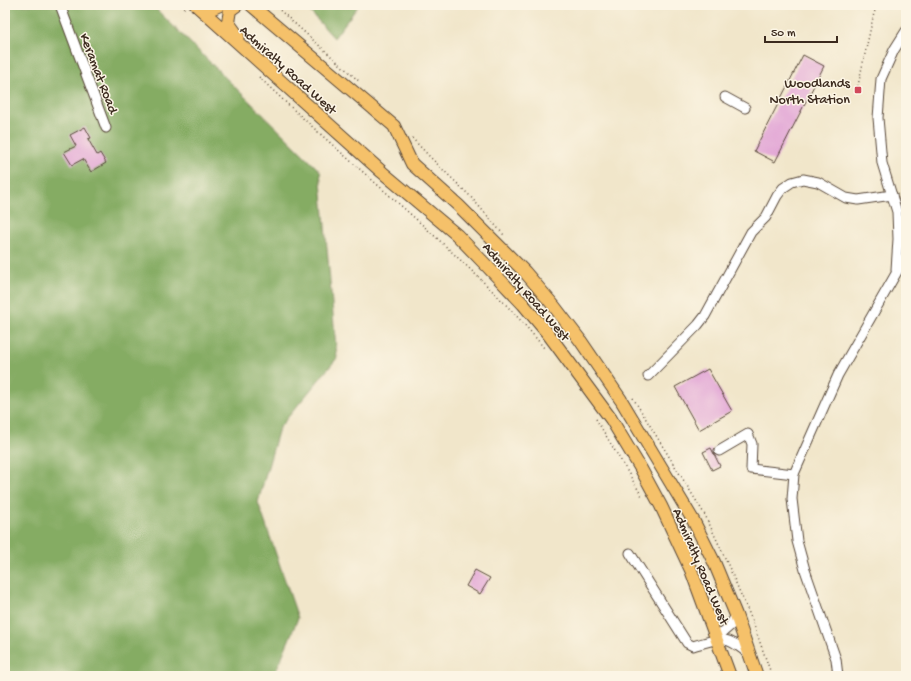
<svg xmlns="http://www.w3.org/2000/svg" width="911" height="681" font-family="'Gochi Hand',sans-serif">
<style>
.forest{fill:#85ac63;stroke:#606b40}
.building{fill:#e2a6d6}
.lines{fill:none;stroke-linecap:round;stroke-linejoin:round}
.minor-casing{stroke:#564638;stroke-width:11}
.major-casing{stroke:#564638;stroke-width:14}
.path{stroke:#564638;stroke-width:1.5;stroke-dasharray:1 3;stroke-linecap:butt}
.minor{stroke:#fff;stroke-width:9}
.major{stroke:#f5c16b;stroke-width:12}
.poi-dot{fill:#d1495b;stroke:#fcf5e5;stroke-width:1.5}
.labels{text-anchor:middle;stroke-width:3;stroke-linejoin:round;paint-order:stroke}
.street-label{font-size:14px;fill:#3b2a1e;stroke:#fcf5e5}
.poi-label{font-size:14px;fill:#3b2a1e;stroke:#fcf5e5;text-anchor:end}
</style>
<rect width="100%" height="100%" fill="#fcf5e5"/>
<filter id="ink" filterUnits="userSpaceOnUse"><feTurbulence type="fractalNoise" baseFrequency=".025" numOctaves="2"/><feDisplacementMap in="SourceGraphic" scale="8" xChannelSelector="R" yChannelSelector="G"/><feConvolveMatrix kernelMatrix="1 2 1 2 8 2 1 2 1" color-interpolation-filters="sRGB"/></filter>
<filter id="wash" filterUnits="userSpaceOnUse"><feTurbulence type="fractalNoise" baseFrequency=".012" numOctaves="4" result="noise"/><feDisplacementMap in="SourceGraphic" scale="16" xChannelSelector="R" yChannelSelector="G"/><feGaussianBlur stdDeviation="0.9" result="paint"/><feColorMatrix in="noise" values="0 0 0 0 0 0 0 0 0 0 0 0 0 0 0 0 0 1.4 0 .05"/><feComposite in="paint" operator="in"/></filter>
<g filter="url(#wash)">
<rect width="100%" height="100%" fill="#f1e6ca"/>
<g class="forest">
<path d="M 5,5 L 152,5 L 320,171 L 337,358 L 279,428 L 258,502 L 298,618 L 274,676 L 5,676 Z"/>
<path d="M 304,5 L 359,5 L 334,38 Z"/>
</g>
<g id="blocks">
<g class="building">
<path d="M 803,55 L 824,66 L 775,162 L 754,151 Z"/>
<path d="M 85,127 L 91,138 L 88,139 L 97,155 L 100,153 L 106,163 L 91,172 L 83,159 L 72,165 L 64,152 L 76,146 L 70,135 Z"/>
<path d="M 708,369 L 732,411 L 699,430 L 675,387 Z"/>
<path d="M 711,448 L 720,466 L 712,470 L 703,452 Z"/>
<path d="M 475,570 L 490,578 L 480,594 L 466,586 Z"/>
</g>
</g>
</g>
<g filter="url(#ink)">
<use href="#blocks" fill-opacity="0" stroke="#564638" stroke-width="1"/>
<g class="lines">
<defs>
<g id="minor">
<path d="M 60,5 L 106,128"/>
<path d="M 725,97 L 745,108"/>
<path d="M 896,270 L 898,239 L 897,212 L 882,163 L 878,118 L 881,79 L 894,50 L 906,31"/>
<path d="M 648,376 L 698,325 L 705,316 L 751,232 L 766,217 L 777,196 L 783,188 L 792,182 L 803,179 L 818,182 L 846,198 L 858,200 L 892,195"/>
<path d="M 719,451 L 748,434 L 752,444 L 751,469 L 794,474"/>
<path d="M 630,553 L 687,643 L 693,646 C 722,637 726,635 750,655"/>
<path d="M 716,638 L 730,626 L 736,615"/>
<path d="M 838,676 L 836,659 L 805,570 L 797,541 L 792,499 L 794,474 L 838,375 L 906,256"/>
</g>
<g id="major">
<path d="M 196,5 L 382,172 L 457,235 L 486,265 L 523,304 L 549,335 L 611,419 L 641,469 L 661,506 L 691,570 L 730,676"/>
<path d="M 198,5 L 209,10 L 220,5"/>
<path d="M 237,5 L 230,10 L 228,22 L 238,36"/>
<path d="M 251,5 L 394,126 L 412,164 L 459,206 L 525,272 L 554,306 L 580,340 L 621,400 L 693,520 L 714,562 L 736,615 L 757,676"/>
</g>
</defs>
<use href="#minor" class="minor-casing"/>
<use href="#major" class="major-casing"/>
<g class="path">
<path d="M 181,5 L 186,9"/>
<path d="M 274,5 L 360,82"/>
<path d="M 899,5 L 906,10"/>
<path d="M 259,77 C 322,138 390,194 454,254 C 486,284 517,314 544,348"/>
<path d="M 857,90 L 874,13 L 878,5"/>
<path d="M 412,138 L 431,158 L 469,195 L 504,235"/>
<path d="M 633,398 L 705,515 L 722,551 L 752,620 L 772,676"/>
<path d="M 596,419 L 642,496"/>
</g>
<use href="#minor" class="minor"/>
<use href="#major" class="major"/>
</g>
</g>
<rect class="poi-dot" x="854" y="86" width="8" height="8" rx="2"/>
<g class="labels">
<g class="street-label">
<text transform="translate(289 69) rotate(42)" y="5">Admiralty Road West</text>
<text transform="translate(100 73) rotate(69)" y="5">Keramat Road</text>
<text transform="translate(527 291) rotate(49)" y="5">Admiralty Road West</text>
<text transform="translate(702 566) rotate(67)" y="5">Admiralty Road West</text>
</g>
<g class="poi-label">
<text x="850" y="87">Woodlands<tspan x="850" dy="16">North Station</tspan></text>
</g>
</g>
<rect width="911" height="681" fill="none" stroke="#fcf5e5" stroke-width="20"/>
<path d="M765 36v6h72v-6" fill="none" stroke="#3b2a1e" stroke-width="2"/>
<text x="771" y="36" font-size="12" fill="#3b2a1e" stroke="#fcf5e5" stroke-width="3" paint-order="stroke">50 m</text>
</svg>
